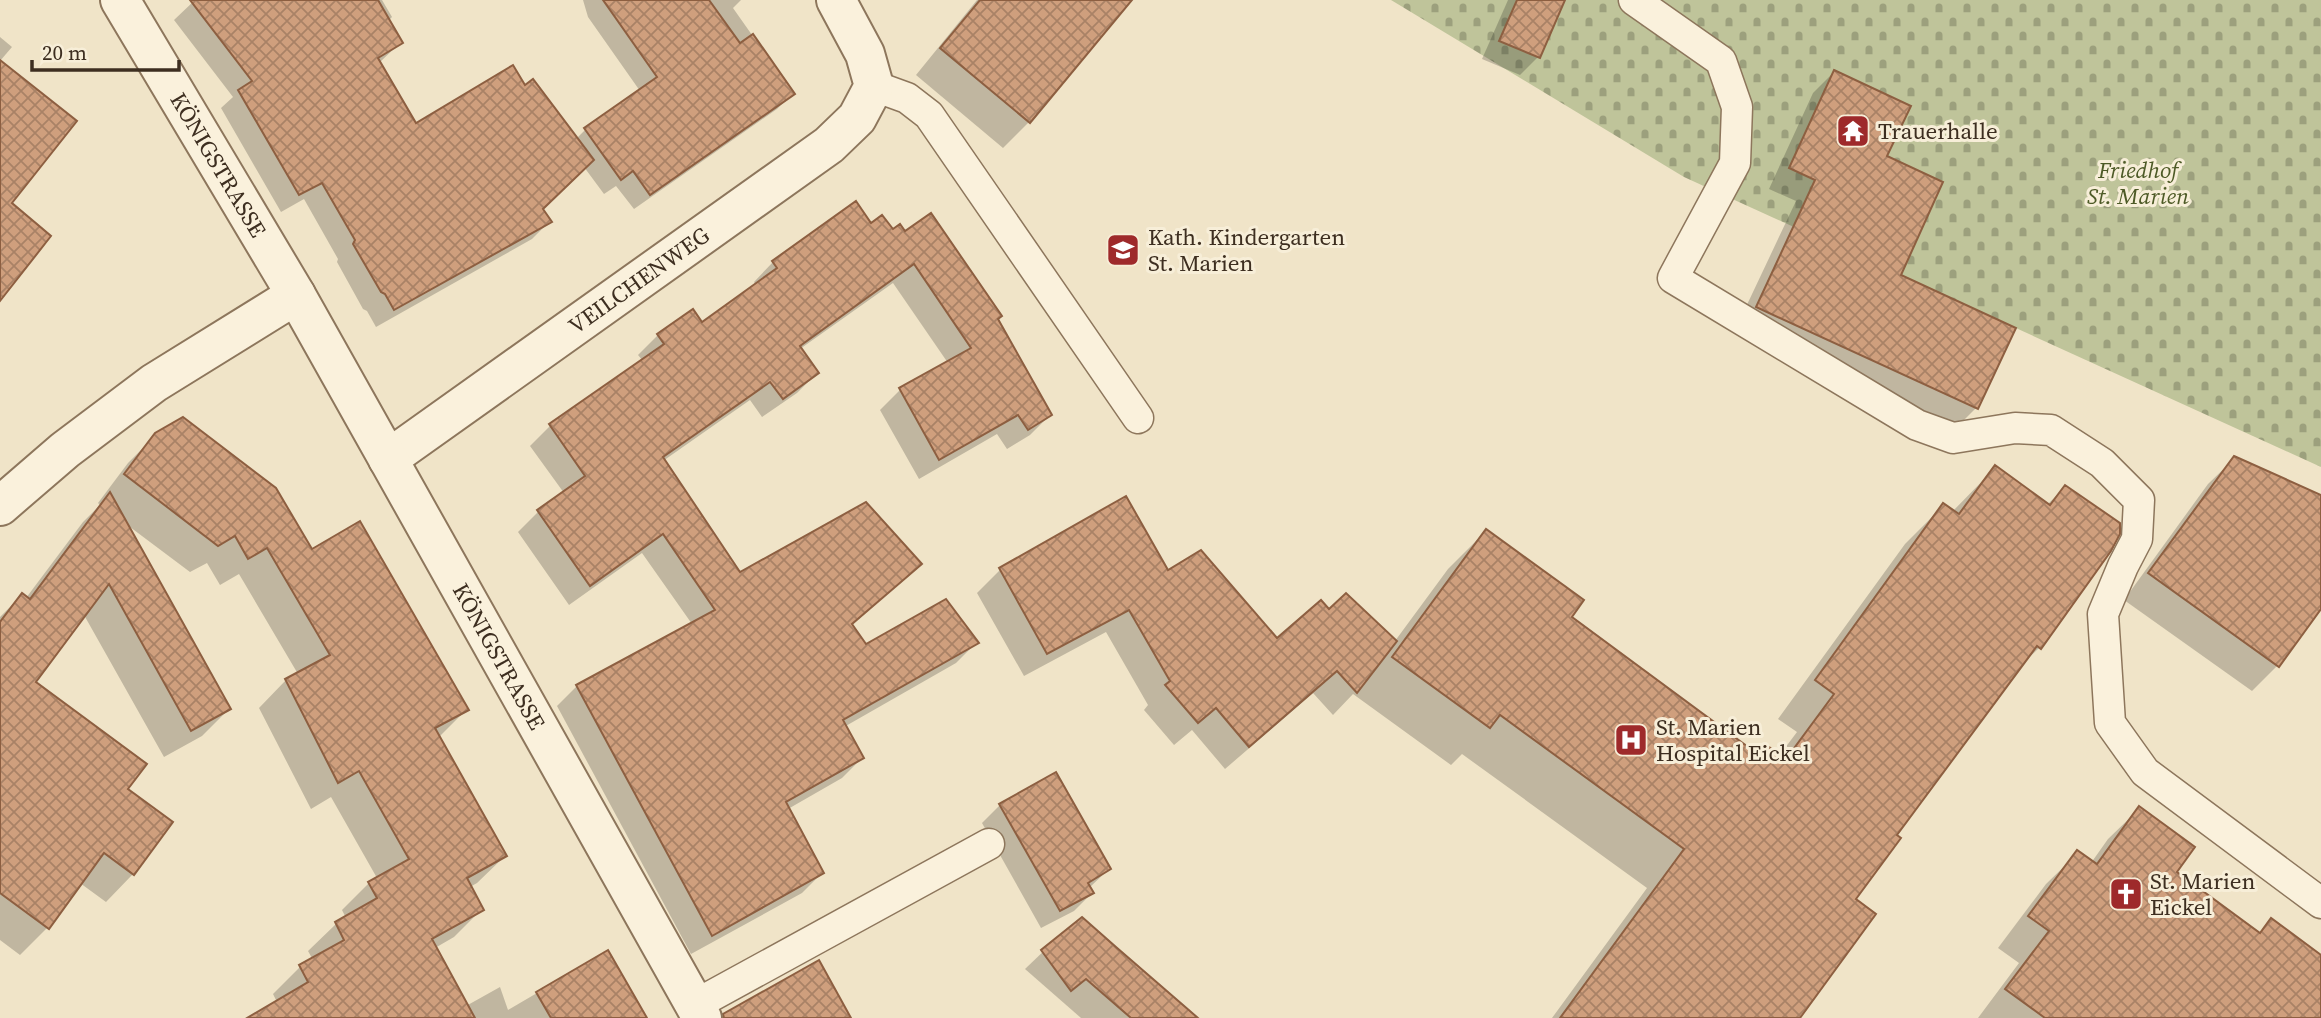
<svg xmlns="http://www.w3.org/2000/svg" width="2321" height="1018" font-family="'Source Serif 4',serif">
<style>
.cemetery{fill:url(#cemetery-stones)}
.shadow{fill:#0003}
.building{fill:url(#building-cross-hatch);stroke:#8d5f41;stroke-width:2}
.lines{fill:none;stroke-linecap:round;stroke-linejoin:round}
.service-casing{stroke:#8d765c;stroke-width:33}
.minor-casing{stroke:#8d765c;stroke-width:42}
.tertiary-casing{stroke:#8d765c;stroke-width:42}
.service{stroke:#faf1dc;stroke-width:30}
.minor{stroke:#faf1dc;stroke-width:38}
.tertiary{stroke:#faf1dc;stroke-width:38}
.labels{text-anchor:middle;stroke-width:6;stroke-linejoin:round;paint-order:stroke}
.poi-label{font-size:23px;fill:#3d2e20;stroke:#f7eed8;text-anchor:start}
.street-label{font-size:23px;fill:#3d2e20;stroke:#f7eed8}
.park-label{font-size:23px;font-style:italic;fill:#4d5a26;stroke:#f7eed8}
</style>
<defs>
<pattern id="cemetery-stones" width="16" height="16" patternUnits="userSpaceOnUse" patternTransform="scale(1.75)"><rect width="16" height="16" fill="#bfc49a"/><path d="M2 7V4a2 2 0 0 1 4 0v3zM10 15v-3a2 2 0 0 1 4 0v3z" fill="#9ca07d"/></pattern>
<pattern id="building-cross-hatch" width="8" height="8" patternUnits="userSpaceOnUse" patternTransform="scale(1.75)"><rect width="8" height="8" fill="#cf9f7d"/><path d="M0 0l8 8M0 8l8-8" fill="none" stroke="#a98266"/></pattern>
</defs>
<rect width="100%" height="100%" fill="#f0e4c8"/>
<path class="cemetery" d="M 1391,0 L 2321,0 L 2321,467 L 1684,177 Z"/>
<g class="shadow">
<path d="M 195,0 L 382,0 L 392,17 L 388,21 L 401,42 L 379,63 L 416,126 L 524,87 L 576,139 L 585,130 L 640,91 L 588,17 L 583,0 L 741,0 L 733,8 L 793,93 L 777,109 L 634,209 L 616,186 L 604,194 L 584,167 L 541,209 L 550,221 L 532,239 L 376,327 L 367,311 L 363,309 L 337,262 L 338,259 L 304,199 L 281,212 L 221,108 L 233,97 L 174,20 Z"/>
<path d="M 977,0 L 1129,0 L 1029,122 L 1003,148 L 916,75 Z"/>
<path d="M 1508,0 L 1563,0 L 1538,57 L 1520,75 L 1482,59 Z"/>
<path d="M 0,37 L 12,47 L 0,61 Z"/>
<path d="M 1834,72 L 1885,157 L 1898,276 L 1976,408 L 1955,429 L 1736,328 L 1796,201 L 1769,189 L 1813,93 Z"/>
<path d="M 870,225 L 892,232 L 996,319 L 1050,415 L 1030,435 L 1007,449 L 997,434 L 919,479 L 880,410 L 900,390 L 948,363 L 893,283 L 800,349 L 817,373 L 797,393 L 762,417 L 750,400 L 663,461 L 739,574 L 920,564 L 851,626 L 866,647 L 976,643 L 956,663 L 844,727 L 862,758 L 842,778 L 788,809 L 822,873 L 802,893 L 691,954 L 557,706 L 577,686 L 692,624 L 642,553 L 569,605 L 518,532 L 538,512 L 564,493 L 530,446 L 550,426 L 643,361 L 638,355 L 658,335 L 701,324 L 756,285 L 754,282 L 773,262 Z"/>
<path d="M 156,435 L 311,551 L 466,710 L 439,737 L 505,856 L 477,883 L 470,887 L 482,909 L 454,937 L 435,948 L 466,1006 L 500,987 L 508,1010 L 607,952 L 645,1018 L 264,1018 L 278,1004 L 273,994 L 300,967 L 313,960 L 308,951 L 336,924 L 346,918 L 342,910 L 369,883 L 377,878 L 331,797 L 311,809 L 259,708 L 286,680 L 298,674 L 239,574 L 220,585 L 207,563 L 190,572 L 126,524 L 229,709 L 202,736 L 164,757 L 84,615 L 34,683 L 126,790 L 133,874 L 106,902 L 80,883 L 47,928 L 20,955 L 0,940 L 0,617 L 22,595 L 26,598 L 83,522 L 100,505 L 98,503 L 128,463 Z"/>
<path d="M 2234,459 L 2321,497 L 2321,606 L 2277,666 L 2252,691 L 2124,600 L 2208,484 Z"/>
<path d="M 1995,468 L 2047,505 L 2065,487 L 2039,648 L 2015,671 L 1895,835 L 1854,900 L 1798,1018 L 1552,1018 L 1647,888 L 1462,754 L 1451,765 L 1353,694 L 1333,715 L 1313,693 L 1225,769 L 1192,730 L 1174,745 L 1144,710 L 1148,705 L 1106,632 L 1024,676 L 977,593 L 1000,570 L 1168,572 L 1277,641 L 1329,612 L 1395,641 L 1448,569 L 1486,531 L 1569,618 L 1758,756 L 1767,747 L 1779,756 L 1797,732 L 1778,719 L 1905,544 L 1943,506 L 1952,512 Z"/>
<path d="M 1000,805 L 1109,869 L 1089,888 L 1092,893 L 1074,911 L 1041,928 L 982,823 Z"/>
<path d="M 2140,808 L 2175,872 L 2258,934 L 2271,921 L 2321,980 L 2321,1018 L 1978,1018 L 2019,963 L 1998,948 L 2046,884 L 2078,853 L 2091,863 L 2108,839 Z"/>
<path d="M 1048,947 L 1196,1018 L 1081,1018 L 1025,969 Z"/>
</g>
<g class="building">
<path d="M 190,0 L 378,0 L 403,43 L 378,58 L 416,123 L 513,65 L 525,85 L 533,79 L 594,160 L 543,209 L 552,222 L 394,310 L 385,294 L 381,292 L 353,244 L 355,240 L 322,183 L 299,195 L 238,90 L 252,81 Z"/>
<path d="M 603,0 L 709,0 L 740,43 L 753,34 L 795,94 L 650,195 L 633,171 L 621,180 L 584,128 L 657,77 Z"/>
<path d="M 980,0 L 1132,0 L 1030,123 L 940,48 Z"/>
<path d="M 1517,0 L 1565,0 L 1540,58 L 1499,41 Z"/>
<path d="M 0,60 L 77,121 L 12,203 L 51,236 L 0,301 Z"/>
<path d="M 1834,70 L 1911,106 L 1887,156 L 1943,182 L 1901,275 L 2016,328 L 1978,409 L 1756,307 L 1815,180 L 1789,168 Z"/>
<path d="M 856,201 L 871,223 L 882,215 L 893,229 L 900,224 L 905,231 L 931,213 L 1002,316 L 998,319 L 1052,415 L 1028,430 L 1018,415 L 939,460 L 899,388 L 971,348 L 914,264 L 800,346 L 819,373 L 783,399 L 770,382 L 663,457 L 740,572 L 866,502 L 922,564 L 852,624 L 866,644 L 946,599 L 979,643 L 843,720 L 864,758 L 786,802 L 824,873 L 712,936 L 576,685 L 715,610 L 663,534 L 590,586 L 537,510 L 585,476 L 549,424 L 664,344 L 657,334 L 693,309 L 702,322 L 777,268 L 772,261 Z"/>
<path d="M 183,417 L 276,488 L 312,549 L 360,521 L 469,710 L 435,728 L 507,856 L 467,878 L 484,910 L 432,939 L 475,1018 L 247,1018 L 308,982 L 299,965 L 344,940 L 335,922 L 377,898 L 368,882 L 409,859 L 359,771 L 338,783 L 285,679 L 330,655 L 267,548 L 248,559 L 235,536 L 218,546 L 124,474 L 155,433 Z"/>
<path d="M 2234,456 L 2321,495 L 2321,609 L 2279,667 L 2148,573 Z"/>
<path d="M 1995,465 L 2050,505 L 2065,485 L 2120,523 L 2120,534 L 2111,551 L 2041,649 L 2037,646 L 1897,835 L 1901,838 L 1856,899 L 1876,914 L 1800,1018 L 1560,1018 L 1684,849 L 1500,715 L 1490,728 L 1392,657 L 1486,529 L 1584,600 L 1572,617 L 1759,755 L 1766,745 L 1786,759 L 1834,694 L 1815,680 L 1943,503 L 1959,514 Z"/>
<path d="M 110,492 L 231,709 L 191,731 L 109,584 L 36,682 L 147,764 L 128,789 L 173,822 L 134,875 L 104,853 L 49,929 L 0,893 L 0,622 L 22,593 L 30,599 Z"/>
<path d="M 1126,496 L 1168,570 L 1201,550 L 1277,638 L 1321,600 L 1329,609 L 1346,593 L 1397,641 L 1357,693 L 1337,671 L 1249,747 L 1216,708 L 1198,723 L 1165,685 L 1170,681 L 1129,610 L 1047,654 L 999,568 Z"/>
<path d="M 1056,772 L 1111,869 L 1088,883 L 1094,893 L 1060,911 L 999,804 Z"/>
<path d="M 2139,806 L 2195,847 L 2177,872 L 2260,933 L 2271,918 L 2321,955 L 2321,1018 L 2045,1018 L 2005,989 L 2049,931 L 2028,916 L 2077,850 L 2097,864 Z"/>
<path d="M 1082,917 L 1116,947 L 1198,1018 L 1131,1018 L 1086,979 L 1071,991 L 1041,950 Z"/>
<path d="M 608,950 L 647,1018 L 551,1018 L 536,992 Z"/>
<path d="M 819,960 L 851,1018 L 724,1018 L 723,1014 Z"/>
</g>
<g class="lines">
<defs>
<g id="service">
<path d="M 1634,0 L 1721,61 L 1737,107 L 1735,163 L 1673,278 L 1917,425 L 1953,438 L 2015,428 L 2051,430 L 2102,463 L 2139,500 L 2137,539 L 2123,566 L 2103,614 L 2110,723 L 2145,772 L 2321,903"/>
<path d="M 874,86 L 907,98 L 929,115 L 1138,418"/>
<path d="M 695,1005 L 989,844"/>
</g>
<g id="minor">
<path id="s1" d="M 388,459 L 829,145 L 857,118 L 874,86 L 865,54 L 836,0"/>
<path d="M 0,506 L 65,450 L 154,383 L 296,295"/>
</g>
<g id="tertiary">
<path id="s2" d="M 120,0 L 296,295 L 702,1018"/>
</g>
</defs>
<use href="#service" class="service-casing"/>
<use href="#minor" class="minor-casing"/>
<use href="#tertiary" class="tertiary-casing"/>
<use href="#service" class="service"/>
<use href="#minor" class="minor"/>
<use href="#tertiary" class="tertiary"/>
</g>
<defs>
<symbol id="temple-square" viewBox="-11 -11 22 22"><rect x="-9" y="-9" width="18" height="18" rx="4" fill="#9e2a2b" stroke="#f7eed8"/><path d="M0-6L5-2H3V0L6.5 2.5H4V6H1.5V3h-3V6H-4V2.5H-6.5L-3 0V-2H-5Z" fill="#fff"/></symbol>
<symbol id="school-square" viewBox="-11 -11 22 22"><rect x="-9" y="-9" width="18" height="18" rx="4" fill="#9e2a2b" stroke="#f7eed8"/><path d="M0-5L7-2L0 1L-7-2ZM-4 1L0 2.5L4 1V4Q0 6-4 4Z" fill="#fff"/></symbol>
<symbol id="hospital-square" viewBox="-11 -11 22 22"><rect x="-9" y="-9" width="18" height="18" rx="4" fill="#9e2a2b" stroke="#f7eed8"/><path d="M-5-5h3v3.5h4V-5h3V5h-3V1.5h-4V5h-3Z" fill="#fff"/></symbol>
<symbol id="church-square" viewBox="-11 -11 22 22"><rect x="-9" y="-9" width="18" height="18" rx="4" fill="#9e2a2b" stroke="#f7eed8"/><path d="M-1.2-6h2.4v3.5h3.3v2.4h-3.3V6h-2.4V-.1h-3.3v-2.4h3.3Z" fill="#fff"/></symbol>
</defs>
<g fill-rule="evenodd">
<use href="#temple-square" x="1834" y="112" width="38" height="38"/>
<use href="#school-square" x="1104" y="231" width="38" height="38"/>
<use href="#hospital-square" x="1612" y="721" width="38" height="38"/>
<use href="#church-square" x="2107" y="875" width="38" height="38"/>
</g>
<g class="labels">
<g class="poi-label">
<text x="1878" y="139">Trauerhalle</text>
<text x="1148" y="245">Kath. Kindergarten<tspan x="1148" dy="26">St. Marien</tspan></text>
<text x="1656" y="735">St. Marien<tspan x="1656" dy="26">Hospital Eickel</tspan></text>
<text x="2150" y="889">St. Marien<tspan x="2150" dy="26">Eickel</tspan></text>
</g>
<g class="street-label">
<text dy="8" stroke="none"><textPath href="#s2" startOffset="192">KÖNIGSTRASSE</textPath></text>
<text dy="8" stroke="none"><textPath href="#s1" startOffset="308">VEILCHENWEG</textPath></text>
<text dy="8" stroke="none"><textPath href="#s2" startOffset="758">KÖNIGSTRASSE</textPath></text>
</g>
<g class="park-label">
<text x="2138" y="178">Friedhof<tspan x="2138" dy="26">St. Marien</tspan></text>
</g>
</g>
<path d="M32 60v10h147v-10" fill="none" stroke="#3d2e20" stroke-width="3.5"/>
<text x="42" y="60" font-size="21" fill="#3d2e20" stroke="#f7eed8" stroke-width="5" paint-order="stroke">20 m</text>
</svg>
